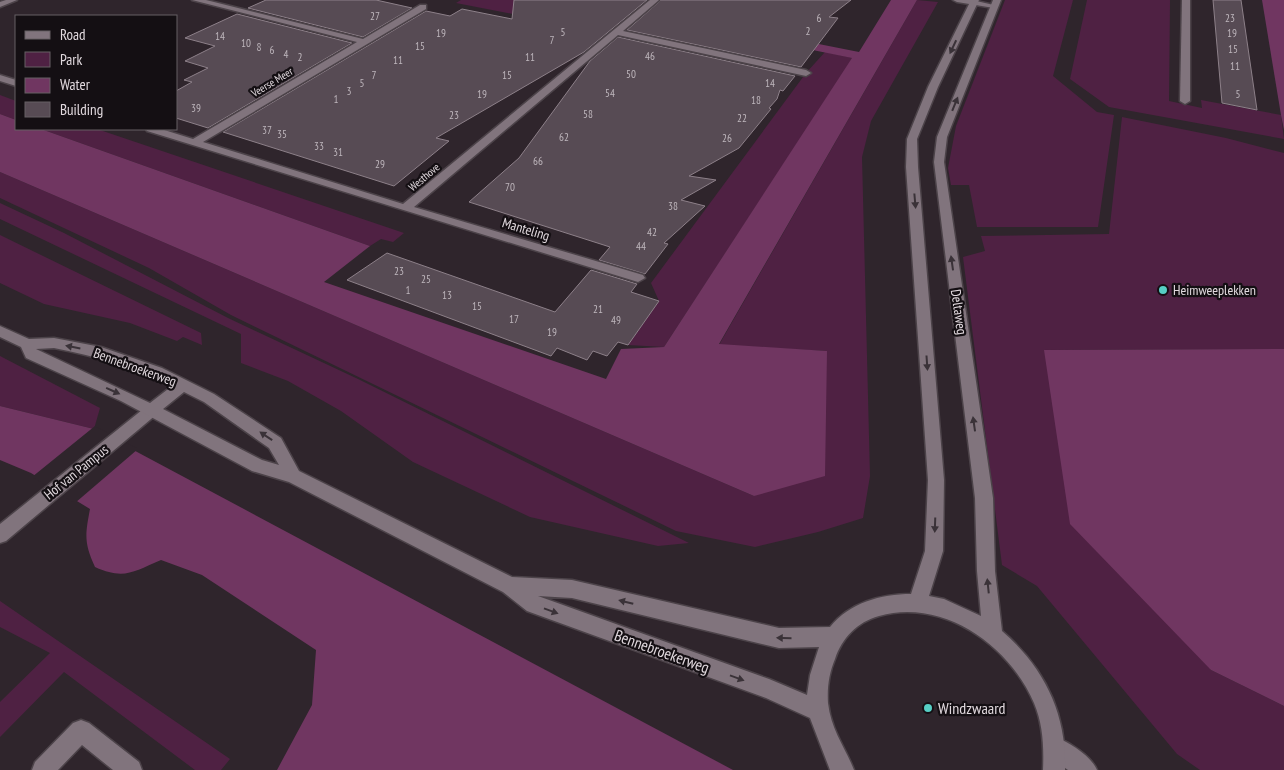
<svg xmlns="http://www.w3.org/2000/svg" width="1284" height="770" font-family="'PT Sans Narrow',sans-serif">
<style>
.green{fill:#4f2143}
.water{fill:#703661}
.pier{fill:#2f252c}
.building{fill:#574b54;stroke:#8d8089}
.lines{fill:none;stroke-linecap:round;stroke-linejoin:round}
.lane-casing{stroke:#4c4349;stroke-width:3}
.street-casing{stroke:#4c4349;stroke-width:3}
.secondary-casing{stroke:#4c4349;stroke-width:3}
.lane{fill:#81747d;fill-rule:evenodd}
.street{fill:#81747d;fill-rule:evenodd}
.secondary{fill:#81747d;fill-rule:evenodd}
.oneway{fill:#3a3238}
.poi-dot{fill:#56cec4;stroke:#140f13;stroke-width:2}
.labels{text-anchor:middle;stroke-width:4.5;stroke-linejoin:round;paint-order:stroke}
.number-label{font-size:11px;fill:#beb6bc}
.far-street-label{font-size:11px;fill:#e1d9de;stroke:#140f13}
.street-label{font-size:14px;fill:#e1d9de;stroke:#140f13}
.poi-label{font-size:14px;fill:#e1d9de;stroke:#140f13;text-anchor:start}
.near-street-label{font-size:16px;fill:#e1d9de;stroke:#140f13}
.near-poi-label{font-size:16px;fill:#e1d9de;stroke:#140f13;text-anchor:start}
</style>
<rect width="100%" height="100%" fill="#2f252c"/>
<g class="green">
<path d="M 461,0 L 528,0 L 513,14 L 456,3 Z"/>
<path d="M 917,0 L 938,2 L 871,121 L 862,157 L 870,476 L 863,518 L 818,532 L 755,547 L 676,531 L 231,315 L 149,268 L 0,198 L 0,172 L 754,496 L 827,351 L 719,345 Z"/>
<path d="M 1005,0 L 1073,0 L 1053,76 L 1097,112 L 1114,115 L 1098,227 L 977,227 L 969,185 L 951,185 L 948,168 L 956,126 Z"/>
<path d="M 1087,0 L 1170,0 L 1169,101 L 1202,108 L 1201,100 L 1281,115 L 1284,139 L 1109,107 L 1070,79 Z"/>
<path d="M 825,52 L 853,58 L 664,347 L 628,345 L 659,301 L 651,283 L 806,73 Z"/>
<path d="M 0,95 L 16,101 L 16,120 L 0,114 Z"/>
<path d="M 1122,117 L 1226,138 L 1284,153 L 1284,349 L 1044,350 L 1211,670 L 1284,706 L 1284,770 L 1200,770 L 1177,754 L 1037,586 L 1002,565 L 963,257 L 985,251 L 981,236 L 1109,234 Z"/>
<path d="M 41,129 L 97,129 L 404,233 L 393,242 L 381,239 L 370,246 Z"/>
<path d="M 0,203 L 64,233 L 228,318 L 358,379 L 689,543 L 658,546 L 530,517 L 413,462 L 341,411 L 288,381 L 241,363 L 241,334 L 0,219 Z"/>
<path d="M 0,235 L 201,333 L 202,345 L 183,337 L 177,341 L 130,323 L 44,304 L 0,283 Z"/>
<path d="M 0,356 L 100,408 L 94,429 L 0,406 Z"/>
<path d="M 0,601 L 230,759 L 221,770 L 195,770 L 64,672 L 0,737 L 0,702 L 50,653 L 0,627 Z"/>
</g>
<g class="water">
<path d="M 891,0 L 917,0 L 719,344 L 827,351 L 825,476 L 754,496 L 0,172 L 0,114 L 16,120 L 16,129 L 41,129 L 370,246 L 324,282 L 606,379 L 621,349 L 664,347 L 852,58 L 748,37 L 693,19 L 859,52 Z"/>
<path d="M 1262,0 L 1284,0 L 1284,130 L 1281,115 Z"/>
<path d="M 1284,349 L 1284,706 L 1211,670 L 1070,524 L 1044,350 Z"/>
<path d="M 0,406 L 94,429 L 733,770 L 277,770 L 312,705 L 316,650 L 202,575 L 161,560 C 133,572 124,580 95,567 C 84,543 85,535 90,509 L 31,473 L 0,460 Z"/>
</g>
<path class="pier" d="M 95,426 L 138,449 L 75,503 L 32,477 Z"/>
<g class="building">
<path d="M 266,0 L 376,0 L 412,8 L 363,37 L 248,8 Z"/>
<path d="M 514,0 L 647,0 L 584,52 L 436,138 L 449,141 L 394,186 L 223,132 L 426,11 L 450,16 L 462,9 L 512,19 Z"/>
<path d="M 661,0 L 851,0 L 829,17 L 838,18 L 801,67 L 627,30 Z"/>
<path d="M 1213,0 L 1241,0 L 1257,110 L 1222,103 Z"/>
<path d="M 237,14 L 352,43 L 208,128 L 176,118 L 176,91 L 192,82 L 184,80 L 208,68 L 185,61 L 215,46 L 185,38 Z"/>
<path d="M 618,37 L 795,76 L 783,91 L 780,90 L 777,99 L 769,108 L 771,109 L 739,148 L 689,176 L 716,180 L 681,200 L 705,206 L 664,243 L 668,244 L 645,274 L 599,260 L 610,247 L 469,202 L 519,158 L 590,61 Z"/>
<path d="M 387,253 L 555,312 L 591,270 L 637,284 L 631,292 L 659,301 L 628,345 L 618,342 L 607,356 L 593,351 L 587,360 L 557,348 L 551,356 L 347,280 Z"/>
</g>
<g class="lines">
<defs>
<path id="lane" d="M 81,720 L 89,723 L 139,762 L 142,770 L 113,770 L 82,745 L 58,770 L 32,770 L 35,762 L 73,723 Z"/>
<g id="street">
<path d="M 6,0 L 17,0 L 0,7 L 0,2 Z"/>
<path d="M 192,0 L 206,0 L 363,39 L 420,5 L 426,5 L 426,9 L 203,142 L 403,204 L 650,0 L 659,0 L 623,31 L 806,70 L 811,73 L 806,76 L 618,35 L 414,207 L 643,275 L 645,278 L 638,282 L 147,131 L 146,129 L 161,129 L 193,139 L 357,42 Z"/>
<path d="M 953,0 L 972,0 L 998,6 L 994,8 L 957,2 Z"/>
<path d="M 1182,0 L 1190,0 L 1190,101 L 1185,104 L 1180,101 Z"/>
<path d="M 0,75 L 16,80 L 16,86 L 0,81 Z"/>
<path d="M 152,404 L 157,406 L 160,410 L 157,414 L 6,541 L 0,543 L 0,524 L 147,406 Z"/>
<path d="M 1056,737 C 1070,743 1091,756 1097,770 L 1068,770 L 1048,756 L 1045,748 L 1048,740 Z"/>
</g>
<path id="secondary" d="M 971,0 L 979,0 L 938,87 L 917,139 L 918,167 L 944,480 L 943,551 L 929,596 L 944,599 L 981,616 L 977,571 L 975,498 L 934,162 L 937,137 L 993,0 L 1001,0 L 947,137 L 944,162 L 993,498 L 995,571 L 1002,631 C 1044,667 1067,714 1065,770 L 1043,770 C 1044,747 1043,724 1034,703 C 1009,645 943,598 879,616 C 857,622 842,638 835,659 C 829,673 827,688 828,703 C 831,730 845,747 854,770 L 830,770 L 810,718 L 766,698 L 527,611 L 503,592 L 289,482 L 252,471 L 121,401 L 26,358 L 21,347 L 0,337 L 0,326 L 29,339 L 54,338 L 101,347 L 162,368 L 214,394 L 281,438 L 299,471 L 512,577 L 572,580 L 779,628 L 830,627 C 849,603 881,594 911,594 L 925,551 L 928,480 L 906,167 L 907,139 L 928,87 ZM 54,348 C 96,356 133,367 172,386 L 150,403 L 36,349 ZM 184,392 L 204,402 L 269,448 L 279,465 L 262,460 L 163,409 ZM 538,596 L 572,598 L 779,648 L 819,647 L 810,675 L 807,695 L 769,679 Z"/>
</defs>
<use href="#lane" class="lane-casing"/>
<use href="#street" class="street-casing"/>
<use href="#secondary" class="secondary-casing"/>
<use href="#lane" class="lane"/>
<use href="#street" class="street"/>
<use href="#secondary" class="secondary"/>
</g>
<defs><path id="oneway-solid" d="M-6-.8H1V-3.2L6.5 0L1 3.2V.8H-6Z" transform="scale(1.25)"/></defs>
<g class="oneway">
<use href="#oneway-solid" transform="translate(953 47) rotate(115)"/>
<use href="#oneway-solid" transform="translate(955 104) rotate(-68)"/>
<use href="#oneway-solid" transform="translate(915 201) rotate(85)"/>
<use href="#oneway-solid" transform="translate(952 263) rotate(-98)"/>
<use href="#oneway-solid" transform="translate(73 347) rotate(-169)"/>
<use href="#oneway-solid" transform="translate(927 363) rotate(86)"/>
<use href="#oneway-solid" transform="translate(113 391) rotate(24)"/>
<use href="#oneway-solid" transform="translate(974 424) rotate(-98)"/>
<use href="#oneway-solid" transform="translate(266 436) rotate(-146)"/>
<use href="#oneway-solid" transform="translate(935 525) rotate(92)"/>
<use href="#oneway-solid" transform="translate(988 586) rotate(-96)"/>
<use href="#oneway-solid" transform="translate(626 602) rotate(-166)"/>
<use href="#oneway-solid" transform="translate(551 611) rotate(20)"/>
<use href="#oneway-solid" transform="translate(784 638) rotate(-179)"/>
<use href="#oneway-solid" transform="translate(737 678) rotate(20)"/>
</g>
<g class="poi-dot">
<circle cx="1163" cy="290" r="5"/>
<circle cx="928" cy="708" r="5"/>
</g>
<g class="labels">
<g class="number-label">
<text x="375" y="20">27</text>
<text x="819" y="22">6</text>
<text x="1230" y="22">23</text>
<text x="808" y="35">2</text>
<text x="563" y="36">5</text>
<text x="441" y="37">19</text>
<text x="1232" y="37">19</text>
<text x="220" y="40">14</text>
<text x="552" y="44">7</text>
<text x="246" y="47">10</text>
<text x="420" y="50">15</text>
<text x="259" y="51">8</text>
<text x="1233" y="53">15</text>
<text x="272" y="54">6</text>
<text x="286" y="58">4</text>
<text x="650" y="60">46</text>
<text x="300" y="61">2</text>
<text x="530" y="61">11</text>
<text x="398" y="64">11</text>
<text x="1235" y="70">11</text>
<text x="631" y="78">50</text>
<text x="374" y="79">7</text>
<text x="507" y="79">15</text>
<text x="362" y="87">5</text>
<text x="770" y="87">14</text>
<text x="349" y="95">3</text>
<text x="610" y="97">54</text>
<text x="482" y="98">19</text>
<text x="1238" y="98">5</text>
<text x="336" y="103">1</text>
<text x="756" y="104">18</text>
<text x="196" y="112">39</text>
<text x="588" y="118">58</text>
<text x="454" y="119">23</text>
<text x="742" y="122">22</text>
<text x="267" y="134">37</text>
<text x="282" y="138">35</text>
<text x="564" y="141">62</text>
<text x="727" y="142">26</text>
<text x="319" y="150">33</text>
<text x="338" y="156">31</text>
<text x="538" y="165">66</text>
<text x="380" y="168">29</text>
<text x="510" y="191">70</text>
<text x="673" y="210">38</text>
<text x="652" y="236">42</text>
<text x="641" y="250">44</text>
<text x="399" y="275">23</text>
<text x="426" y="283">25</text>
<text x="408" y="294">1</text>
<text x="447" y="299">13</text>
<text x="477" y="310">15</text>
<text x="598" y="313">21</text>
<text x="514" y="323">17</text>
<text x="616" y="324">49</text>
<text x="552" y="336">19</text>
</g>
<g class="far-street-label">
<text transform="translate(272 82) rotate(-31)" y="4">Veerse Meer</text>
<text transform="translate(424 177) rotate(-40)" y="4">Westhove</text>
</g>
<g class="street-label">
<text transform="translate(526 229) rotate(17)" y="5">Manteling</text>
<text transform="translate(959 312) rotate(82)" y="5">Deltaweg</text>
<text transform="translate(135 367) rotate(20)" y="5">Bennebroekerweg</text>
<text transform="translate(76 472) rotate(-39)" y="5">Hof van Pampus</text>
</g>
<g class="poi-label">
<text x="1173" y="295">Heimweeplekken</text>
</g>
<g class="near-street-label">
<text transform="translate(662 651) rotate(20)" y="6">Bennebroekerweg</text>
</g>
<g class="near-poi-label">
<text x="938" y="714">Windzwaard</text>
</g>
</g>
<rect x="15" y="15" width="162" height="115" fill="#140f13" stroke="#666064"/>
<rect x="25" y="31" width="25" height="8" fill="#81747d" stroke="#666064"/>
<text x="60" y="40" font-size="15" fill="#e1d9de">Road</text>
<rect x="25" y="52" width="25" height="15" fill="#4f2143" stroke="#666064"/>
<text x="60" y="65" font-size="15" fill="#e1d9de">Park</text>
<rect x="25" y="78" width="25" height="15" fill="#703661" stroke="#666064"/>
<text x="60" y="90" font-size="15" fill="#e1d9de">Water</text>
<rect x="25" y="102" width="25" height="15" fill="#574b54" stroke="#666064"/>
<text x="60" y="115" font-size="15" fill="#e1d9de">Building</text>
</svg>
